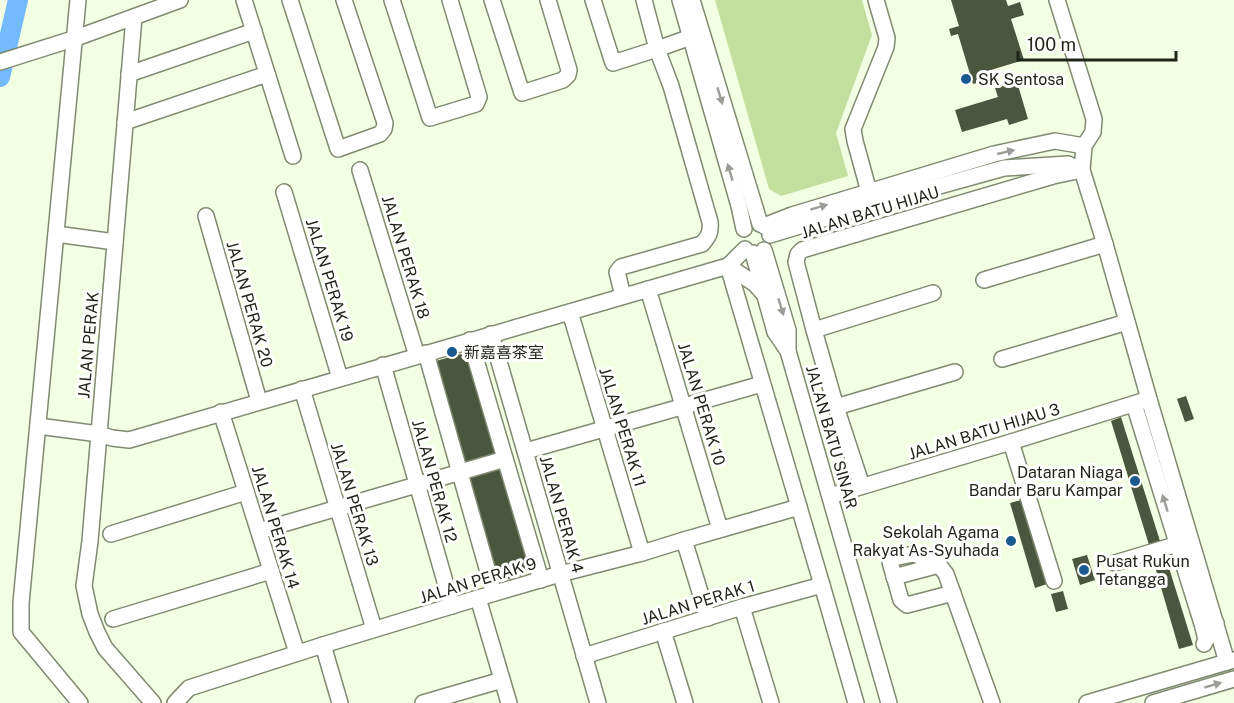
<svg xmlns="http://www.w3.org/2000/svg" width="1234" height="703" font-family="'Public Sans','Noto Sans SC',sans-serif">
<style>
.green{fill:#c3df9e}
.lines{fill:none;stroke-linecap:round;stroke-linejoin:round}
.river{stroke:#74baff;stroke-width:20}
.building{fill:#4b563e}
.minor-casing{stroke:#7f8a71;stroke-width:18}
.minor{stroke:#fff;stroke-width:15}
.oneway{fill:#9b9d98}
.poi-dot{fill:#1a598f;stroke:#fff;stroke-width:2}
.labels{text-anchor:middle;stroke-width:6;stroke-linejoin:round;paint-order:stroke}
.poi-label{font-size:16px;fill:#21261b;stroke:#fff;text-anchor:start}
.street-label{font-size:16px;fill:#21261b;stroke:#fff}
</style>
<rect width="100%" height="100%" fill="#f2ffe2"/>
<path class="green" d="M 715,0 L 862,0 L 872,35 L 836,133 L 848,176 L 781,196 L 769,189 Z"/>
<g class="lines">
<path class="river" d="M 0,77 L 18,0"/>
</g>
<g class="building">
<path d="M 951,0 L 1006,0 L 1008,6 L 1020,2 L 1024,15 L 1011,19 L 1024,60 L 991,70 L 993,78 L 973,84 L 958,34 L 951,36 L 949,29 L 959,26 Z"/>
<path d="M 1017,82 L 1028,119 L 1009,125 L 1007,119 L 962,132 L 955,110 L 998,97 L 995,88 Z"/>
<path d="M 461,354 L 473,362 L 500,455 L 464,466 L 436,361 Z"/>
<path d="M 1186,396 L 1194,419 L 1185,422 L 1177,399 Z"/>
<path d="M 1121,417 L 1160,541 L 1149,545 L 1111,421 Z"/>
<path d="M 501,465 L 531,560 L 526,574 L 497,582 L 466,475 Z"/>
<path d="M 1025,499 L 1050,583 L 1035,588 L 1010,503 Z"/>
<path d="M 1087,555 L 1095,580 L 1080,585 L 1072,559 Z"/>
<path d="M 1165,555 L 1193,645 L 1179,649 L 1153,560 Z"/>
<path d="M 1063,591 L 1068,609 L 1056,612 L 1051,594 Z"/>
</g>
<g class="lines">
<defs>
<g id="minor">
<path d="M 78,0 L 21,603 L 21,632 L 80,703"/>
<path d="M 244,0 L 293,156"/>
<path d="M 290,0 L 338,149 L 380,134 L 384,129 L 385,123 L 344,0"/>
<path d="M 392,0 L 430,118 L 476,104 L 479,97 L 450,0"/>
<path d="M 492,0 L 522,93 L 563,80 L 568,75 L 569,70 L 548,0"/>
<path d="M 593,0 L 613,63 L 657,49 L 644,0"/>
<path d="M 680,0 L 739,206 L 744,229"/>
<path d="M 692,0 L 760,224"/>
<path d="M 1057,0 L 1094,119 L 1093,132 L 1084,146 L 1082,170 L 1105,244 L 1149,399 L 1227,662"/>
<path d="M 134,17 L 90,541 L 84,586 L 90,614 L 97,632 L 105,648 L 153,703"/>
<path d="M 0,62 L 76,38 L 180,0"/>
<path d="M 129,74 L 254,31"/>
<path d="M 125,122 L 267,74"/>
<path d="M 360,170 L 417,356"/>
<path d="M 284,192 L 340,378"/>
<path d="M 871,199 L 855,141 L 853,129 L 886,47 L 887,38 L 876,0"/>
<path d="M 206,216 L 259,401"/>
<path d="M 764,226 L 792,215 L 994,154 L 1055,141 L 1084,146"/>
<path d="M 56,234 L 115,242"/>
<path d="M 770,235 L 853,210 L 1004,168 L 1068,164 L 1074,167"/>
<path d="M 764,250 L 788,330 L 788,351 L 889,703"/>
<path d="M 753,253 L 775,332 L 788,351"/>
<path d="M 728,266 L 822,585 L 856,703"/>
<path d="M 728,266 L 755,284 L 763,293"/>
<path d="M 984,280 L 1105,244"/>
<path d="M 648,289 L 720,529"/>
<path d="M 623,296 L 617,272 L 621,267 L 702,244 C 709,236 711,232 710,222 L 671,86 L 657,49 L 691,37"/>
<path d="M 570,312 L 642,553"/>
<path d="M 814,330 L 933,293"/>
<path d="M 491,334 L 598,703"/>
<path d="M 470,340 L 541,580"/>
<path d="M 426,353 L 494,593"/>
<path d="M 1002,359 L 1127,322"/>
<path d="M 383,365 L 452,606"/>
<path d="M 302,389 L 374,629"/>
<path d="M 1134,404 L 1203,627 L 1216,623"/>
<path d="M 836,407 L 955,372"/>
<path d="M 221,412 L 297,653"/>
<path d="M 38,426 L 99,434 L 112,438 L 129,440 L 728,266 L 745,249"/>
<path d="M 1011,442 L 1054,581"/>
<path d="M 526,451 L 762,384"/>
<path d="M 862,486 L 836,407 L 814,330 L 796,262 L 798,254 L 802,250 L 1053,176 L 1082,170"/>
<path d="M 830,496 L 1011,442 L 1149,399"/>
<path d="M 259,531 L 505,459"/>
<path d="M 111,534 L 246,492"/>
<path d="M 684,540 L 708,618"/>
<path d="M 1115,563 L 1188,541"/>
<path d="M 939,565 L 914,554 L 893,558 L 890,562 L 901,600 L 907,605 L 953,593"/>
<path d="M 894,577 L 939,565 L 946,574 L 992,703"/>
<path d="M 478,598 L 509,703"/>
<path d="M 742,607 L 771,703"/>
<path d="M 113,619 L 271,571"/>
<path d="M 1203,627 L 1206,640 L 1204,644"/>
<path d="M 663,631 L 685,703"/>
<path d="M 323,645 L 340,703"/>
<path d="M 584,656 L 742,607 L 822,585"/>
<path d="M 175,703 L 189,688 L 323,645 L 478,598 L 560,574 L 642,553 L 684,540 L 799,507"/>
<path d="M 423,703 L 502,680"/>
<path d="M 1087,703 L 1234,660"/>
<path d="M 1153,703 L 1234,679"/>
</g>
</defs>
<use href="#minor" class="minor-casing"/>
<use href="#minor" class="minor"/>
</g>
<defs><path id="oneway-solid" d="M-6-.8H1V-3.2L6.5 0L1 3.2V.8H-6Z" transform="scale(1.5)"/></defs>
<g class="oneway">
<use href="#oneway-solid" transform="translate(720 96) rotate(73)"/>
<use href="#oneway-solid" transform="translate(1006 152) rotate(-13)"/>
<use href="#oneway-solid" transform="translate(730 172) rotate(-106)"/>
<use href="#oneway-solid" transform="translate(819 207) rotate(-17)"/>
<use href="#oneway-solid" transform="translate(781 307) rotate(73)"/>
<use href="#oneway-solid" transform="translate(1165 503) rotate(-107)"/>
<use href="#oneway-solid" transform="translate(1213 685) rotate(-16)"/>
</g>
<g class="poi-dot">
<circle cx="966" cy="79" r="6"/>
<circle cx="452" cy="352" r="6"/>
<circle cx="1135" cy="481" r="6"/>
<circle cx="1011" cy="541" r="6"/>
<circle cx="1084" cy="570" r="6"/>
</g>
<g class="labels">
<g class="poi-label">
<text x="978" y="85">SK Sentosa</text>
<text x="464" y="358">新嘉喜茶室</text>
<text x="1123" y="478" text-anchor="end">Dataran Niaga<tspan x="1123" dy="18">Bandar Baru Kampar</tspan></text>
<text x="999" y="538" text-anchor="end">Sekolah Agama<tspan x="999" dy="18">Rakyat As-Syuhada</tspan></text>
<text x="1096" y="567">Pusat Rukun<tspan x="1096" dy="18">Tetangga</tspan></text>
</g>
<g class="street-label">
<text transform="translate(870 212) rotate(-17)" y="6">JALAN BATU HIJAU</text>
<text transform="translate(406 257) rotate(73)" y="6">JALAN PERAK 18</text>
<text transform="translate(330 280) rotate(73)" y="6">JALAN PERAK 19</text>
<text transform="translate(250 304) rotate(74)" y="6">JALAN PERAK 20</text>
<text transform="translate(88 345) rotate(-85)" y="6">JALAN PERAK</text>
<text transform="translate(702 404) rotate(73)" y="6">JALAN PERAK 10</text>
<text transform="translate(623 427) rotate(73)" y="6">JALAN PERAK 11</text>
<text transform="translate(984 431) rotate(-17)" y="6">JALAN BATU HIJAU 3</text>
<text transform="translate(832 437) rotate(74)" y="6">JALAN BATU SINAR</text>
<text transform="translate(435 481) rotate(74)" y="6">JALAN PERAK 12</text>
<text transform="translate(355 504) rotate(73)" y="6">JALAN PERAK 13</text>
<text transform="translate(562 514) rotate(74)" y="6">JALAN PERAK 4</text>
<text transform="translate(276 527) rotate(73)" y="6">JALAN PERAK 14</text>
<text transform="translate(478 580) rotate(-17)" y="6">JALAN PERAK 9</text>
<text transform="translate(698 602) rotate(-17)" y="6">JALAN PERAK 1</text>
</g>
</g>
<path d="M1018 51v9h158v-9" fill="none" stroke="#21261b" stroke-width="3"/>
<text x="1027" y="51" font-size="18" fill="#21261b" stroke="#ffffff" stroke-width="4.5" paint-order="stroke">100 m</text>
</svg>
